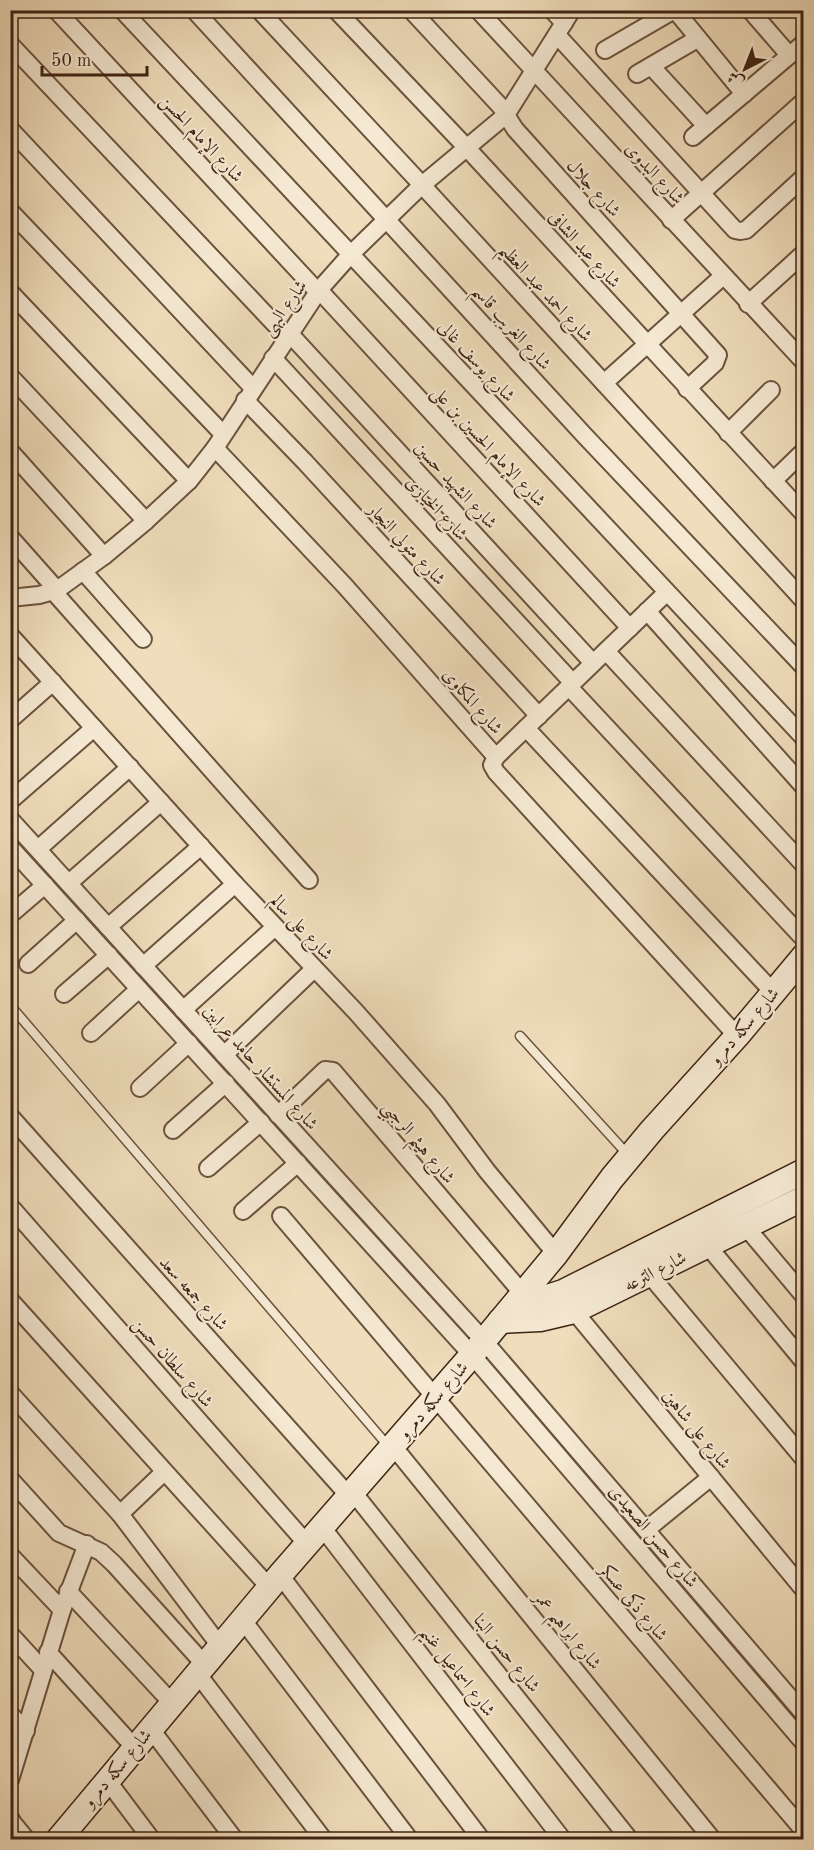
<svg xmlns="http://www.w3.org/2000/svg" width="814" height="1850" font-family="'Old Standard TT',Amiri,serif">
<style>
.lines{fill:none;stroke-linecap:round;stroke-linejoin:round}
.lane-casing{stroke:#6b523e;stroke-width:11}
.street-casing{stroke:#6b523e;stroke-width:20}
.secondary-casing{stroke:#3f2314;stroke-width:27}
.lane{stroke:#f5e9d3;stroke-width:8}
.street{stroke:#f5e9d3;stroke-width:16}
.secondary{stroke:#f5e9d3;stroke-width:24}
.labels{text-anchor:middle;stroke-width:4.5;stroke-linejoin:round;paint-order:stroke}
.street-label{font-size:18px;fill:#3f2314;stroke:#f5e9d3}
</style>
<rect width="100%" height="100%" fill="#efddbb"/>
<filter id="stains"><feTurbulence type="fractalNoise" baseFrequency=".00333" numOctaves="4"/><feColorMatrix values="0 0 0 0 .2 0 0 0 0 .09 0 0 0 0 .02 0 0 0 .5 -.17"/></filter>
<radialGradient id="worn" r=".72"><stop offset=".6" stop-color="#630" stop-opacity="0"/><stop offset="1" stop-color="#630" stop-opacity=".3"/></radialGradient>
<g class="lines">
<defs>
<g id="lane">
<path d="M 10,1005 L 389,1447"/>
<path d="M 520,1036 L 629,1156"/>
</g>
<g id="street">
<path d="M 56,10 L 318,292"/>
<path d="M 122,10 L 804,738"/>
<path d="M 194,10 L 585,436 L 804,667"/>
<path d="M 259,10 L 422,185 L 804,601"/>
<path d="M 336,10 L 466,147 L 804,514"/>
<path d="M 411,10 L 501,107 L 515,129 L 718,355 L 715,363 L 687,389"/>
<path d="M 478,10 L 804,362"/>
<path d="M 552,10 L 564,23"/>
<path d="M 675,10 L 744,94"/>
<path d="M 750,10 L 789,55"/>
<path d="M 557,35 L 735,230 L 740,231 L 746,230 L 804,177"/>
<path d="M 10,44 L 287,337"/>
<path d="M 605,50 L 674,10"/>
<path d="M 651,66 L 706,126"/>
<path d="M 637,74 L 697,39"/>
<path d="M 10,129 L 253,388"/>
<path d="M 693,137 L 804,43"/>
<path d="M 10,211 L 223,434"/>
<path d="M 671,220 L 804,101"/>
<path d="M 319,290 L 630,628"/>
<path d="M 10,292 L 189,481"/>
<path d="M 748,304 L 804,253"/>
<path d="M 290,334 L 593,663"/>
<path d="M 273,358 L 573,683"/>
<path d="M 10,376 L 146,521"/>
<path d="M 604,383 L 723,276"/>
<path d="M 245,400 L 305,462 L 539,716"/>
<path d="M 728,433 L 771,390"/>
<path d="M 215,448 L 345,586 L 496,757 L 492,765 L 496,772 L 737,1036"/>
<path d="M 10,451 L 104,556"/>
<path d="M 773,481 L 804,451"/>
<path d="M 10,537 L 57,590"/>
<path d="M 83,571 L 143,639"/>
<path d="M 53,591 L 309,880"/>
<path d="M 10,598 L 39,595 L 57,590 L 104,556 L 146,521 L 189,481 L 215,448 L 319,290 L 351,254 L 422,185 L 506,115 L 572,10"/>
<path d="M 647,611 L 804,787"/>
<path d="M 10,635 L 235,884 L 356,1012 L 437,1104 L 487,1171 L 556,1254"/>
<path d="M 606,651 L 804,865"/>
<path d="M 569,687 L 804,939"/>
<path d="M 10,720 L 53,682"/>
<path d="M 526,728 L 773,992"/>
<path d="M 496,757 L 666,593"/>
<path d="M 10,801 L 94,728"/>
<path d="M 10,819 L 484,1341 L 804,1714"/>
<path d="M 10,847 L 472,1355 L 804,1743"/>
<path d="M 38,849 L 130,767"/>
<path d="M 69,883 L 161,802"/>
<path d="M 10,915 L 45,885"/>
<path d="M 108,927 L 201,846"/>
<path d="M 28,964 L 77,920"/>
<path d="M 143,966 L 235,884"/>
<path d="M 64,994 L 109,955"/>
<path d="M 183,1010 L 275,927"/>
<path d="M 91,1033 L 139,989"/>
<path d="M 224,1055 L 314,969"/>
<path d="M 140,1088 L 189,1043"/>
<path d="M 278,1115 L 325,1070 L 333,1071 L 523,1294"/>
<path d="M 10,1116 L 349,1496"/>
<path d="M 173,1130 L 226,1083"/>
<path d="M 208,1168 L 261,1122"/>
<path d="M 10,1206 L 307,1544"/>
<path d="M 243,1211 L 298,1163"/>
<path d="M 281,1216 L 804,1831"/>
<path d="M 746,1227 L 804,1296"/>
<path d="M 707,1245 L 804,1362"/>
<path d="M 649,1274 L 804,1459"/>
<path d="M 10,1300 L 269,1587"/>
<path d="M 569,1302 L 574,1311 L 804,1590"/>
<path d="M 10,1393 L 120,1514 L 220,1646"/>
<path d="M 393,1446 L 713,1840"/>
<path d="M 10,1479 L 59,1533 L 101,1552 L 114,1564 L 204,1664"/>
<path d="M 353,1492 L 630,1840"/>
<path d="M 120,1514 L 164,1472"/>
<path d="M 322,1527 L 563,1840"/>
<path d="M 646,1530 L 711,1477"/>
<path d="M 10,1555 L 62,1610"/>
<path d="M 280,1575 L 482,1840"/>
<path d="M 68,1591 L 172,1703"/>
<path d="M 242,1619 L 410,1840"/>
<path d="M 10,1634 L 43,1670"/>
<path d="M 48,1652 L 134,1747"/>
<path d="M 197,1673 L 324,1840"/>
<path d="M 10,1714 L 26,1731"/>
<path d="M 150,1728 L 235,1840"/>
<path d="M 10,1780 L 62,1610 L 87,1544"/>
<path d="M 107,1780 L 152,1840"/>
<path d="M 10,1818 L 13,1823 L 27,1840"/>
</g>
<g id="secondary">
<path d="M 518,1300 L 544,1298 L 563,1292 L 804,1171"/>
<path d="M 500,1321 L 540,1319 L 574,1311 L 804,1198"/>
<path d="M 58,1840 L 280,1575 L 472,1355 L 556,1254 L 612,1178 L 652,1130 L 737,1036 L 804,956"/>
</g>
</defs>
<use href="#lane" class="lane-casing"/>
<use href="#street" class="street-casing"/>
<use href="#secondary" class="secondary-casing"/>
<use href="#lane" class="lane"/>
<use href="#street" class="street"/>
<use href="#secondary" class="secondary"/>
</g>
<g class="labels">
<g class="street-label">
<text transform="translate(202 138) rotate(47)" y="6">شارع الإمام الحسن</text>
<text transform="translate(655 173) rotate(47)" y="6">شارع البدوى</text>
<text transform="translate(594 188) rotate(48)" y="6">شارع جلال</text>
<text transform="translate(585 249) rotate(48)" y="6">شارع عبد الشافى</text>
<text transform="translate(546 292) rotate(47)" y="6">شارع احمد عبد العظيم</text>
<text transform="translate(284 308) rotate(-55)" y="6">شارع البهى</text>
<text transform="translate(512 327) rotate(48)" y="6">شارع الغريب قاسم</text>
<text transform="translate(477 361) rotate(47)" y="6">شارع يوسف غالى</text>
<text transform="translate(489 446) rotate(47)" y="6">شارع الإمام الحسين بن على</text>
<text transform="translate(456 485) rotate(47)" y="6">شارع الشهيد حسين</text>
<text transform="translate(437 508) rotate(47)" y="6">شارع الخيارى</text>
<text transform="translate(407 544) rotate(47)" y="6">شارع متولي النجار</text>
<text transform="translate(473 701) rotate(49)" y="6">شارع المكاوى</text>
<text transform="translate(302 927) rotate(47)" y="6">شارع على سالم</text>
<text transform="translate(744 1026) rotate(-49)" y="6">شارع سكه دمرو</text>
<text transform="translate(261 1067) rotate(48)" y="6">شارع المستشار حامد عرابين</text>
<text transform="translate(419 1142) rotate(50)" y="6">شارع هيثم الرجبي</text>
<text transform="translate(655 1271) rotate(-27)" y="6">شارع الترعه</text>
<text transform="translate(194 1293) rotate(48)" y="6">شارع جمعه سعد</text>
<text transform="translate(173 1362) rotate(49)" y="6">شارع سلطان حسن</text>
<text transform="translate(433 1400) rotate(-49)" y="6">شارع سكه دمرو</text>
<text transform="translate(697 1429) rotate(51)" y="6">شارع على شاهين</text>
<text transform="translate(654 1536) rotate(50)" y="6">شارع حسن الصعيدى</text>
<text transform="translate(634 1602) rotate(50)" y="6">شارع ذكى عسكر</text>
<text transform="translate(568 1630) rotate(51)" y="6">شارع ابراهيم عمر</text>
<text transform="translate(507 1653) rotate(51)" y="6">شارع حسن البنا</text>
<text transform="translate(458 1671) rotate(52)" y="6">شارع اسماعيل غنيم</text>
<text transform="translate(117 1768) rotate(-50)" y="6">شارع سكه دمرو</text>
</g>
</g>
<rect width="814" height="1850" fill="none" stroke="#efddbb" stroke-width="36"/>
<rect x="12" y="12" width="790" height="1826" fill="none" stroke="#3f2314" stroke-width="3"/>
<rect x="18" y="18" width="778" height="1814" fill="none" stroke="#3f2314" stroke-width="1.5"/>
<g transform="translate(745 69) rotate(222)" stroke="#f5e9d3" stroke-width="4.5" paint-order="stroke">
<path d="M0-4.5L10 22L0 15L-10 22Z" fill="#3f2314"/>
<text y="-9" font-size="16" font-weight="bold" text-anchor="middle" fill="#3f2314">ش</text>
</g>
<path d="M42 66v9h105v-9" fill="none" stroke="#3f2314" stroke-width="3"/>
<text x="51" y="66" font-size="18" fill="#3f2314" stroke="#f5e9d3" stroke-width="4.5" paint-order="stroke">50 m</text>
<rect width="100%" height="100%" filter="url(#stains)"/>
<rect width="100%" height="100%" fill="url(#worn)"/>
</svg>
